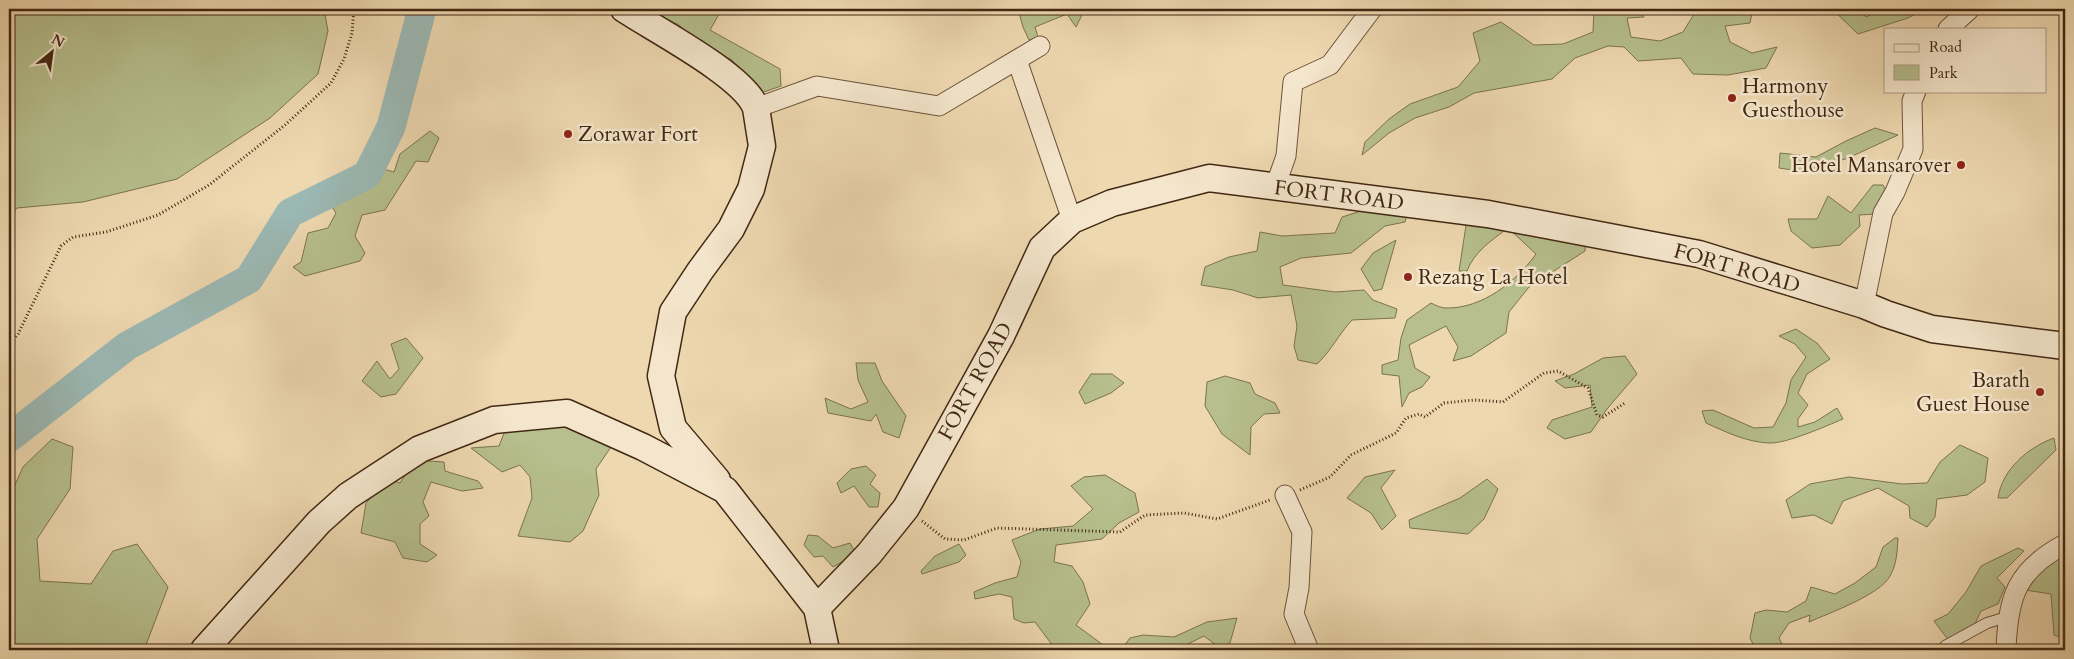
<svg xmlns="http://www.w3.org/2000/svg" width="2074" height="659" font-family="Cardo,serif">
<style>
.green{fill:#b6bf8d;stroke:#7c7350}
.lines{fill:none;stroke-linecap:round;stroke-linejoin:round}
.river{stroke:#9bb8b3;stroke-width:29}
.lane-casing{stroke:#6d533a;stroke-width:12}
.street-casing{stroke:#6d533a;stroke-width:21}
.secondary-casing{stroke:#422712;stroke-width:29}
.path{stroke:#422712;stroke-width:3;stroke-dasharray:1 2.5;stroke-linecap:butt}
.lane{stroke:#f4e6cc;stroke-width:10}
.street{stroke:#f4e6cc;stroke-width:19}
.secondary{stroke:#f4e6cc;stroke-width:26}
.poi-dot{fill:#8f2418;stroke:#f4e6cc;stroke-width:2}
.labels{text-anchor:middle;stroke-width:5;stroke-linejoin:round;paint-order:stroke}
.poi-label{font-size:21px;fill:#422712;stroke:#f4e6cc;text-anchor:start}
.street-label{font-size:21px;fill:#422712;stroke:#f4e6cc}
</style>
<rect width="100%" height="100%" fill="#eed8b0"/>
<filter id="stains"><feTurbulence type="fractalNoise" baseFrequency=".004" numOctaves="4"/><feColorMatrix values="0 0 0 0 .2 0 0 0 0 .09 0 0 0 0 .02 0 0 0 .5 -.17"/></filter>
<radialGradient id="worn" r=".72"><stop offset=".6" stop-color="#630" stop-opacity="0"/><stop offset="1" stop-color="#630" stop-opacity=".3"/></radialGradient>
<g class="green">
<path d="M 9,9 L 324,9 L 328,31 L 318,74 L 270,118 L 177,179 L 83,202 L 17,208 L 9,218 Z"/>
<path d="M 646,9 L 722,9 L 710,30 L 780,69 L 781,86 L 761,93 L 732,60 L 699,43 L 679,25 Z"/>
<path d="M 1018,9 L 1092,9 L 1083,13 L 1076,27 L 1067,14 L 1035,27 L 1038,37 L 1029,40 L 1023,27 Z"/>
<path d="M 1594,9 L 1639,9 L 1644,17 L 1627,18 L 1631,37 L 1660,41 L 1683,32 L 1697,9 L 1753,9 L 1750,23 L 1725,26 L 1730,42 L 1752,53 L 1777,47 L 1766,68 L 1728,75 L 1693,74 L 1681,58 L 1638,61 L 1624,47 L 1608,46 L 1575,58 L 1552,79 L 1474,93 L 1449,107 L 1415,118 L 1389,133 L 1362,155 L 1365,142 L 1389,119 L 1410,104 L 1458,87 L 1480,61 L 1473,33 L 1501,22 L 1534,45 L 1563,44 L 1593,32 Z"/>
<path d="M 1832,9 L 1858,9 L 1866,17 L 1882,9 L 1925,9 L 1908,18 L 1858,34 Z"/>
<path d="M 1875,128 L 1898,135 L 1848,158 L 1806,172 L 1779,168 L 1780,153 L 1816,157 L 1846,141 Z"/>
<path d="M 430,131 L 439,138 L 428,162 L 416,161 L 385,210 L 362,215 L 355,236 L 365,253 L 360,261 L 305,276 L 293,267 L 301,262 L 308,233 L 328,228 L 336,213 L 332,207 L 380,168 L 394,172 L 400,154 Z"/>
<path d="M 1873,185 L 1883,185 L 1888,194 L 1876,214 L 1859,215 L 1860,226 L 1840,245 L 1812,248 L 1791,231 L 1788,219 L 1817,219 L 1828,196 L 1851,213 Z"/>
<path d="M 1374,207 L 1407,215 L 1405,222 L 1385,226 L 1351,253 L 1301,258 L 1280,267 L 1283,285 L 1335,292 L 1364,290 L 1373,300 L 1397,309 L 1395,318 L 1352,320 C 1339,334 1331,351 1317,364 L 1298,360 L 1294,346 L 1297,326 L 1291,295 L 1258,298 L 1233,290 L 1201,285 L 1205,267 L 1229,257 L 1257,251 L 1260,232 L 1282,236 L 1335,233 L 1342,217 Z"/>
<path d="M 1467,219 L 1586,240 L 1585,251 L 1529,287 L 1509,312 L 1506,333 L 1471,356 L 1453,361 L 1458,347 L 1446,326 L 1409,345 L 1415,368 L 1430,377 L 1422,387 L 1409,393 L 1402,407 L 1399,376 L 1382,374 L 1382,365 L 1398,360 L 1401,338 L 1407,320 L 1431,303 C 1435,305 1441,308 1446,308 C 1482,309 1517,281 1536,254 L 1508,228 C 1492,240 1474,252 1467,271 L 1459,271 Z"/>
<path d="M 1396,240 L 1382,289 L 1374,291 L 1361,269 L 1373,253 Z"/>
<path d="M 1796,329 L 1817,343 L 1830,359 L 1807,374 L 1798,393 L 1808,405 L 1798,419 L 1798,427 L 1815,422 L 1837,408 L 1843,419 C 1826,426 1786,444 1769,443 C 1746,442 1726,432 1706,423 L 1702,411 L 1713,410 L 1754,428 L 1773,427 L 1786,403 L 1791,380 L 1806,357 L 1795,344 L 1779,336 Z"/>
<path d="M 406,338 L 423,358 L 396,394 L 381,397 L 362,381 L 377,361 L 390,379 L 399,369 L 391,344 Z"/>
<path d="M 1625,356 L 1637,374 L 1607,409 L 1591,432 L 1565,439 L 1547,428 L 1552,420 L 1592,407 L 1590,385 L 1565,388 L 1555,381 L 1574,374 L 1603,358 Z"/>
<path d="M 856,363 L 875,363 L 882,381 L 906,416 L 899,438 L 883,432 L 876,414 L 871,421 L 828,413 L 825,398 L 851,409 L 868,402 L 858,380 Z"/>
<path d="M 1091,374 L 1112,374 L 1124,383 L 1111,393 L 1085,404 L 1079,392 Z"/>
<path d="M 1225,376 L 1250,383 L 1255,394 L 1275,403 L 1280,413 L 1264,414 L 1251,427 L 1250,455 L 1222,434 L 1205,406 L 1207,382 Z"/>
<path d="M 566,424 L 596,436 L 611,447 L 596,469 L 599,495 L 583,531 L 570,542 L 518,536 L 532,498 L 530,477 L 520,465 L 502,472 L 471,448 L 499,446 L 506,428 Z"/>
<path d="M 2054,438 L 2056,450 L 2007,498 L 1998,498 C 2002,469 2029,447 2054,438 Z"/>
<path d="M 52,439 L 73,447 L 70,489 L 37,539 L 40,581 L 91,584 L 113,551 L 137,544 L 168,587 L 144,650 L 9,650 L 9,498 L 23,467 Z"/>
<path d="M 1960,445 L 1988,458 L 1985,482 L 1967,495 L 1937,499 L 1935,517 L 1927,527 L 1910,518 L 1909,506 L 1878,488 L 1843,501 L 1832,524 L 1814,515 L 1792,518 L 1786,500 L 1810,484 L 1849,477 L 1902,484 L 1927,483 L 1940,462 Z"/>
<path d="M 415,460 L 444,462 L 445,471 L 478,481 L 483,488 L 462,491 L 431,482 L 423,502 L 429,516 L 420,524 L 420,544 L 437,555 L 427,562 L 403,558 L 395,542 L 361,533 L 366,503 L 388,479 L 400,483 Z"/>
<path d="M 866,466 L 876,475 L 870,484 L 880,493 L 878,507 L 869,507 L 854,486 L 841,493 L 837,483 L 851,469 Z"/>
<path d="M 1395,470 L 1381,488 L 1396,516 L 1382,530 L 1371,513 L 1347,498 L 1365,477 Z"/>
<path d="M 1105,475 L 1135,493 L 1139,512 L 1119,523 L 1102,539 L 1056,545 L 1054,562 L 1072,566 L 1083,582 L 1090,604 L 1076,625 L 1110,650 L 1056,650 L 1035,622 L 1024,623 L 1014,619 L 1012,597 L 999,594 L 975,599 L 974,592 L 995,583 L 1017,577 L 1021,562 L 1012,540 L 1040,529 L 1073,526 L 1093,509 L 1071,486 L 1084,477 Z"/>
<path d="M 1487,479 L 1498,489 L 1484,519 L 1468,534 L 1410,528 L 1409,520 L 1460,498 Z"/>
<path d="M 808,535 L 818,536 L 833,548 L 850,543 L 856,554 L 833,567 L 823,556 L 814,557 L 804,545 Z"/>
<path d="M 1895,538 L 1898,538 C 1897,552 1897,564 1890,576 C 1880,595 1829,613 1809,622 L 1810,615 L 1789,623 L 1779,638 L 1785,650 L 1756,650 L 1750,638 L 1755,613 L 1766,610 L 1787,612 L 1806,601 L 1811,587 L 1835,594 L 1855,583 L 1876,567 L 1883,547 Z"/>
<path d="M 959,544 L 966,555 L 959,562 L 922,574 L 921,571 L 935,556 Z"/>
<path d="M 2018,548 L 2024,551 L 1997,578 L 2005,587 L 1998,604 L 1981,611 L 1972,630 L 1952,645 L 1934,621 L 1948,614 L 1966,592 L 1981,566 Z"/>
<path d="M 2065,554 L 2065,639 L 2054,635 L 2051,594 L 2025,590 L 2037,569 Z"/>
<path d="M 1237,618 L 1230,643 L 1220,648 L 1204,636 L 1184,646 L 1182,650 L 1121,650 L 1130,638 L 1143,635 L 1174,637 L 1207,622 Z"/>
</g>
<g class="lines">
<path class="river" d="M 9,438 L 127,346 L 249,279 L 290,213 L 367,175 L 391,127 L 422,9"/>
<defs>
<path id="lane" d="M 1944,650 L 1945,646 L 1987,623 L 2007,617"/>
<g id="street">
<path d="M 1948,29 L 1970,9"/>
<path d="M 1017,60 L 1072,220"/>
<path d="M 756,108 L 817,86 L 939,106 L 1040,46"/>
<path d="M 1275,187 L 1286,156 L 1293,82 L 1330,65 L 1372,9"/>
<path d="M 1864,305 L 1883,213 L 1895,192 L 1913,149 L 1912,101 L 1916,91"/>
<path d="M 1285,495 L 1302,532 L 1299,588 L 1294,614 L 1309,650"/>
<path d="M 2006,650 C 2008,597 2016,570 2065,544"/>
</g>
<g id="secondary">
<path d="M 624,9 C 654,29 745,76 756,108 L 762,146 L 751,189 L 731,229 L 700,271 L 673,312 L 661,376 L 673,428 L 717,480"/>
<path d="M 817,608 L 869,554 L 906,508 L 1001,336 L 1042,248 L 1072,220 L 1112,203 L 1209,178 L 1488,214 L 1699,254 L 1864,305 L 1886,314 L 1932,329 L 2065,346"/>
<path d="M 204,650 L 319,522 L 348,496 L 420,449 L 494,420 L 567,413 L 643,447 L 725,490 L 817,608 L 826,650"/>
</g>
</defs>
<use href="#lane" class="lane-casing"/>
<use href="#street" class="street-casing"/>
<use href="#secondary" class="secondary-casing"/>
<g class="path">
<path d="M 9,345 L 18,334 L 61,246 L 73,237 L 106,232 L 158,215 L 209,185 L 285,125 L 331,83 L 344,59 L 352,33 L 354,9"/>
<path d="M 1300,490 L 1330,477 L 1351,455 L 1396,433 L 1406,418 L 1419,414 L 1425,417 L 1444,403 L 1474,400 L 1503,402 L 1544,373 L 1558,371 L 1588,388 L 1597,415 L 1603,417 L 1625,403"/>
<path d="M 922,521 L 945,539 L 964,540 L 997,528 L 1120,532 L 1145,515 L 1184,513 L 1217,519 L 1270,500"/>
</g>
<use href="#lane" class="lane"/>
<use href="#street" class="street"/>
<use href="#secondary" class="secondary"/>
</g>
<g class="poi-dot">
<circle cx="1732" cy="98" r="5"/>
<circle cx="568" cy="134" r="5"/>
<circle cx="1961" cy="165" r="5"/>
<circle cx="1408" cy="277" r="5"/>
<circle cx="2040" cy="392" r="5"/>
</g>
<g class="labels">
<g class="poi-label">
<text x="1742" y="93">Harmony<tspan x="1742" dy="24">Guesthouse</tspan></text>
<text x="578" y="141">Zorawar Fort</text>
<text x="1951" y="172" text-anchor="end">Hotel Mansarover</text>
<text x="1418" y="284">Rezang La Hotel</text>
<text x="2030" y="387" text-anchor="end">Barath<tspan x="2030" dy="24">Guest House</tspan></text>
</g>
<g class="street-label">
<text transform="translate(1339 195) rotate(7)" y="7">FORT ROAD</text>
<text transform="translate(1737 268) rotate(16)" y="7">FORT ROAD</text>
<text transform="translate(975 381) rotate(-61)" y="7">FORT ROAD</text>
</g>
</g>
<rect width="2074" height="659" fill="none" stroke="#eed8b0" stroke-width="30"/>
<rect x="10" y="10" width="2054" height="639" fill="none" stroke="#422712" stroke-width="2.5"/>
<rect x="15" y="15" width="2044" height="629" fill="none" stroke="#422712"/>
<rect x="1884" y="28" width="162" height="65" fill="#f4e6cc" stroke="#ad9a82"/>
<rect x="1894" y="44" width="25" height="8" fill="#f4e6cc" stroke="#ad9a82"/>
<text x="1929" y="52" font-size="15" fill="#422712">Road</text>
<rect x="1894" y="65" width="25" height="15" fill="#b6bf8d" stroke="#ad9a82"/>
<text x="1929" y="78" font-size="15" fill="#422712">Park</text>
<g transform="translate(52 52) rotate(29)" stroke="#f4e6cc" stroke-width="4" paint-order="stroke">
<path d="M0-4L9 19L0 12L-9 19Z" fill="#422712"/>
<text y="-8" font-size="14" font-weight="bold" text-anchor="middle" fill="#422712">N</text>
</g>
<rect width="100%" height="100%" filter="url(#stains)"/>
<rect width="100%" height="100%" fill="url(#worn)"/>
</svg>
